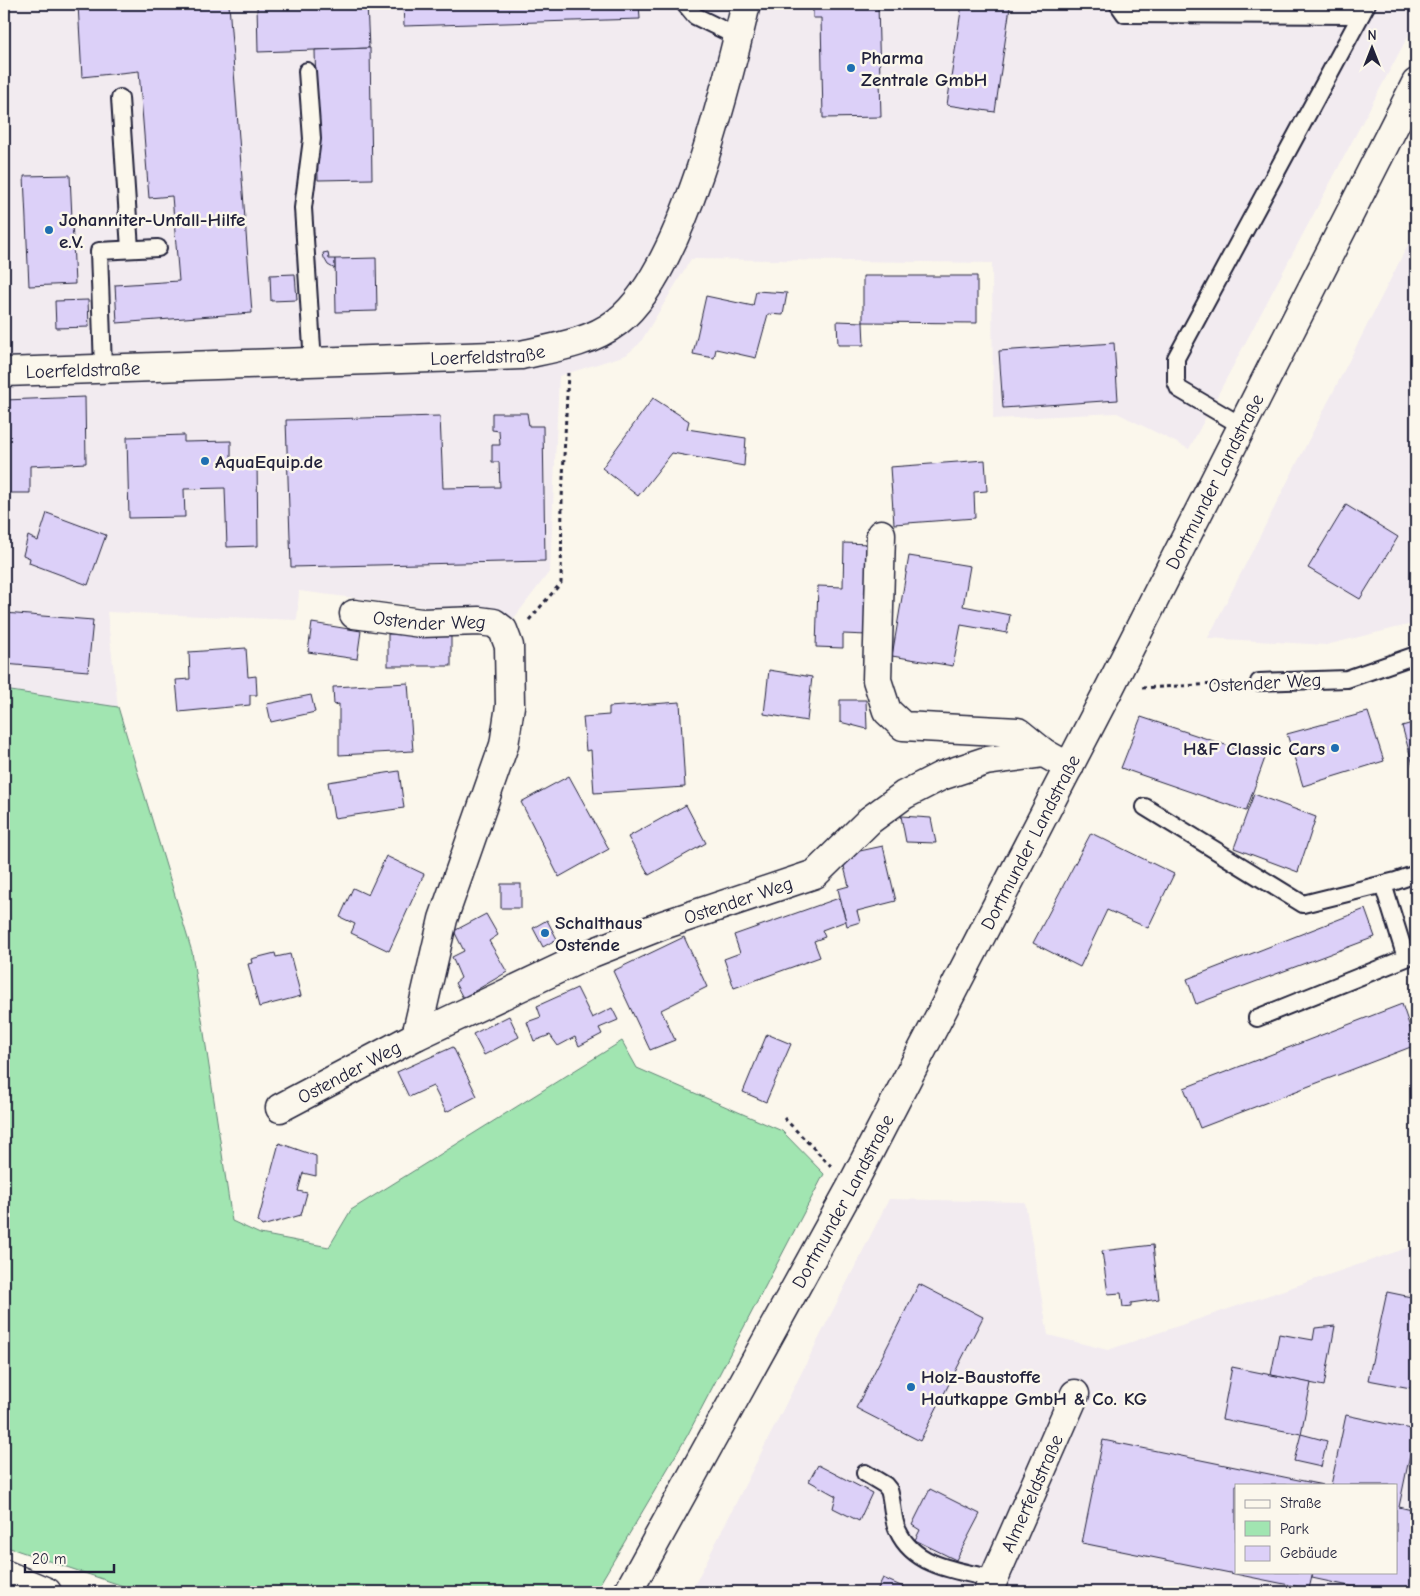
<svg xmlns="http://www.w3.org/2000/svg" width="1420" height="1596" font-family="'Comic Neue',sans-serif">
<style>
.built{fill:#f2ebf0;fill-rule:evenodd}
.green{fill:#a1e5b1;stroke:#628476}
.building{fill:#dcd0f8;stroke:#22223b}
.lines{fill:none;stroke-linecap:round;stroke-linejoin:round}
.lane-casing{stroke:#22223b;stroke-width:20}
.street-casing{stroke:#22223b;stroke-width:31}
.secondary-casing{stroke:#22223b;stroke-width:31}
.path{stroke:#22223b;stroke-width:3;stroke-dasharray:4 4;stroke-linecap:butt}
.lane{stroke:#fbf7ec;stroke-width:16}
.street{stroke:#fbf7ec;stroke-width:28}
.secondary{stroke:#fbf7ec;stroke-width:28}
.poi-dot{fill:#1f6fb2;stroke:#fbf7ec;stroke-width:2}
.labels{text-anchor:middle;stroke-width:5;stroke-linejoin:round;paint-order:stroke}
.poi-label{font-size:19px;font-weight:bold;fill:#22223b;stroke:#fbf7ec;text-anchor:start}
.street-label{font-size:19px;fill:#22223b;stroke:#fbf7ec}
</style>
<rect width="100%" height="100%" fill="#fbf7ec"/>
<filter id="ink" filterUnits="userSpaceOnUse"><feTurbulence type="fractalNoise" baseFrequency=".02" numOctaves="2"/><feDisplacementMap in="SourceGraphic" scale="10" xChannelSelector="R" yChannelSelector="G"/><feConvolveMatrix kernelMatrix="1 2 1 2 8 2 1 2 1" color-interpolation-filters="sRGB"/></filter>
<g filter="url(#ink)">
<g class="built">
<path d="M 4,4 L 1416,4 L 1416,21 L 1189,449 L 1117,413 L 993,419 L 992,263 L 691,259 L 640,343 L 626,355 L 559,376 L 550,571 L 514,618 L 299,591 L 297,620 L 107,612 L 118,707 L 4,690 Z"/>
<path d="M 1416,229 L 1416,623 L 1326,645 L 1208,638 Z"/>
<path d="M 889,1199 L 1025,1202 L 1048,1335 L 1108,1350 L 1416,1245 L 1416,1592 L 691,1592 ZM 1236,1485 L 1396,1485 L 1396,1572 L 1236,1572 Z"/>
</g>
<path class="green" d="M 4,690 L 118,707 L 192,952 L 232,1221 L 260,1234 L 329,1247 L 351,1210 L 622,1041 L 637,1068 L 782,1131 L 824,1174 L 687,1436 L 595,1592 L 141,1592 L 4,1546 Z"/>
<g class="building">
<path d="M 78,4 L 229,4 L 252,313 L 117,323 L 115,285 L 179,281 L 172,196 L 149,198 L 139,71 L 82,77 Z"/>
<path d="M 257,4 L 367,4 L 369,48 L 258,52 Z"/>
<path d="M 403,4 L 639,4 L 640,19 L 404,26 Z"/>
<path d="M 813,4 L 878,4 L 881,117 L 823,118 L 821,18 L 813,18 Z"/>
<path d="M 962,4 L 1010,7 L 995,112 L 947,105 Z"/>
<path d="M 370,48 L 372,179 L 318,180 L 315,50 Z"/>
<path d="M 70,175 L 75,284 L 29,286 L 24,176 Z"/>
<path d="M 328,252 L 329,259 L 335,259 L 335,269 L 328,265 L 324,258 L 323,253 Z"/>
<path d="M 376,258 L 377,311 L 336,312 L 335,259 Z"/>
<path d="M 295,274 L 297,300 L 271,301 L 270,275 Z"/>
<path d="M 863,276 L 977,276 L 977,323 L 863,322 Z"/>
<path d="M 756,291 L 787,293 L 783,315 L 768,314 L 756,358 L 716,349 L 714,358 L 693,354 L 706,296 L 753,306 Z"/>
<path d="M 88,300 L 89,327 L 56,328 L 55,301 Z"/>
<path d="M 837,321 L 863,322 L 864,345 L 838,345 Z"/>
<path d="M 1114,343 L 1118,400 L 1003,408 L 999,351 Z"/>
<path d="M 85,397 L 86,463 L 30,466 L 30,493 L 4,493 L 4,400 Z"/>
<path d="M 653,398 L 689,421 L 687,429 L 746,438 L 744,466 L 672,453 L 638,496 L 602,468 Z"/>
<path d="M 492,413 L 527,413 L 529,426 L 543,426 L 545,561 L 291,567 L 286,420 L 440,416 L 443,488 L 500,487 L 499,462 L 492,462 L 492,445 L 500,445 L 499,431 L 492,430 Z"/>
<path d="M 184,435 L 184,442 L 231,441 L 231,463 L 257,462 L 258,546 L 227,547 L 225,488 L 184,489 L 185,517 L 129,518 L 127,437 Z"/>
<path d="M 985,460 L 987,491 L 974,492 L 975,518 L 894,524 L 890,467 Z"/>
<path d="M 1346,505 L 1398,537 L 1360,599 L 1308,568 Z"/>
<path d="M 47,513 L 106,535 L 88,585 L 29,563 L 30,558 L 23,555 L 28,536 L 38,541 Z"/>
<path d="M 844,543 L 870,544 L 867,635 L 843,634 L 843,648 L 816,647 L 818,586 L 843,587 Z"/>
<path d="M 909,556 L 970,566 L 963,606 L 1010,615 L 1007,633 L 961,625 L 953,666 L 892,656 Z"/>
<path d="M 4,613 L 93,620 L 88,671 L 4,664 Z"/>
<path d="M 312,623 L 361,631 L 357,659 L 308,652 Z"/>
<rect x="388" y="634" width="63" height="32"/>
<path d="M 246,648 L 248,677 L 256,676 L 257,695 L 250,695 L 250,705 L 179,712 L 176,680 L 190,679 L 189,652 Z"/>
<path d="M 769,670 L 812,677 L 807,721 L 764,714 Z"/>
<path d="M 408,683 L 413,751 L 339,755 L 339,704 L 334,705 L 333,687 Z"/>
<path d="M 311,695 L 315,712 L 271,722 L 267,704 Z"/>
<path d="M 840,700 L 866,700 L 867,729 L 840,722 Z"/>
<path d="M 680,702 L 685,787 L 594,793 L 591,750 L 586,751 L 583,717 L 609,715 L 609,707 Z"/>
<path d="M 1368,712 L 1384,761 L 1303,786 L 1287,734 Z"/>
<path d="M 1141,717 L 1265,758 L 1246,811 L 1121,768 Z"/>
<path d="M 1416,722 L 1416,772 L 1415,772 L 1402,726 Z"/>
<path d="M 399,771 L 404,808 L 334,818 L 328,782 Z"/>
<path d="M 569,776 L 609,849 L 559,877 L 521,802 Z"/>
<path d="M 1254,794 L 1316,817 L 1298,872 L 1234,848 Z"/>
<path d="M 686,805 L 706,843 L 649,875 L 628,837 Z"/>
<path d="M 901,816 L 931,818 L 936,843 L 906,842 Z"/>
<path d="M 1091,833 L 1174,874 L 1148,928 L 1107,910 L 1080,967 L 1033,943 Z"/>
<path d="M 883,846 L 896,901 L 857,911 L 860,922 L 847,926 L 838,889 L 849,886 L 841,855 Z"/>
<path d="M 386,856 L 424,874 L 389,951 L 351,933 L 355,924 L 340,917 L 353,888 L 368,895 Z"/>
<rect x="501" y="884" width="20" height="24"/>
<path d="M 839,898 L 846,921 L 822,930 L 825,937 L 814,941 L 820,957 L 734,988 L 724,959 L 740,953 L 734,935 Z"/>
<path d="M 1365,909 L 1375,937 L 1196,1004 L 1187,979 Z"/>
<path d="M 486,914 L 498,935 L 489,941 L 507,972 L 463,998 L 455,983 L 461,978 L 452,957 L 464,951 L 454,931 Z"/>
<path d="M 547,920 L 557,939 L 543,947 L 533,928 Z"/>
<path d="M 684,937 L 707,987 L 661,1010 L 675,1040 L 650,1050 L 613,971 Z"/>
<path d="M 275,953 L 276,957 L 290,954 L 301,996 L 259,1007 L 248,964 L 252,963 L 251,959 Z"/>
<path d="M 577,988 L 592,1018 L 612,1008 L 618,1020 L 599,1028 L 602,1034 L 579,1046 L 575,1037 L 558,1046 L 550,1035 L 534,1041 L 527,1022 L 541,1017 L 537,1006 Z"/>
<path d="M 1402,1004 L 1416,1045 L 1200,1128 L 1184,1088 Z"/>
<path d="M 509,1016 L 519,1037 L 484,1055 L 473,1034 Z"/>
<path d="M 767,1034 L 791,1044 L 766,1102 L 743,1092 Z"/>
<path d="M 453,1047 L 477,1096 L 446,1112 L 433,1086 L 409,1097 L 397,1072 Z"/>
<path d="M 279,1143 L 316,1156 L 316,1176 L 303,1173 L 298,1191 L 307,1193 L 301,1215 L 262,1226 L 258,1221 Z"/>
<path d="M 1153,1245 L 1159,1299 L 1131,1303 L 1131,1306 L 1123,1307 L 1121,1293 L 1108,1294 L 1102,1251 Z"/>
<path d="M 919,1284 L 983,1317 L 920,1441 L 856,1408 Z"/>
<path d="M 1387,1292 L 1416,1298 L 1416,1389 L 1368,1380 Z"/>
<path d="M 1335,1326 L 1324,1386 L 1271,1375 L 1279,1334 L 1313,1340 L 1315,1328 Z"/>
<path d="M 1232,1367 L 1311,1383 L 1301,1434 L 1222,1419 Z"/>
<path d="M 1346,1415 L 1415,1430 L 1399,1507 L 1416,1511 L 1416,1592 L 1377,1592 L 1312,1578 L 1313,1572 L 1396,1572 L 1396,1485 L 1331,1485 Z"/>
<path d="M 1301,1434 L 1327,1441 L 1321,1467 L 1294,1461 Z"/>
<path d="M 1103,1440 L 1323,1485 L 1236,1485 L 1236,1572 L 1313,1572 L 1309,1589 L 1082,1543 Z"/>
<path d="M 818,1465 L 872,1493 L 859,1521 L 833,1508 L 836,1496 L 809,1481 Z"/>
<path d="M 930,1489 L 980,1514 L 956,1560 L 915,1540 L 920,1530 L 912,1525 Z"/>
<path d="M 883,1578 L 914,1592 L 876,1592 Z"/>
</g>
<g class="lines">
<defs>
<g id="lane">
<path d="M 685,4 L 695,16 L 738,37"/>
<path d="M 1118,4 L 1125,14 L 1361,15"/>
<path d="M 307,71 L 312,139 L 303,208 L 313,363"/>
<path d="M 120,98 L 130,249"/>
<path d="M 103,369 L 99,251 L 158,248"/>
<path d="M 1242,426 L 1179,389 L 1176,382 L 1176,358 L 1367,4"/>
<path d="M 1259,682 L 1347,679 L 1416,655"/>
<path d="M 1145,807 L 1303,904 L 1396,881 L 1416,874"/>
<path d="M 1257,1018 L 1406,958 L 1383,884"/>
<path d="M 865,1473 L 885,1485 L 889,1490 C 893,1502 892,1520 898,1531 C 915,1568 960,1571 995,1579"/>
</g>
<g id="street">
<path id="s1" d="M 4,372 L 521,355 C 553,348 590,343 617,322 C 682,272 727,85 746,4"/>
<path d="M 881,534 L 877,680 L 887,711 L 903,726 L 1018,732 L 1044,753"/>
<path id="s2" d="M 354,614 L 421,623 L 479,621 L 494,623 L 503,630 L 509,646 L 510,706 L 504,745 L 443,919 L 416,1036"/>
<path id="s3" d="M 280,1108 L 416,1036 L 592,953 L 663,925 L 815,874 L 870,820 L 904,795 L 941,776 L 986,761 L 1044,753 L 1069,767"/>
<path id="s4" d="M 988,1592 L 1075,1394"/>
</g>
<g id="secondary">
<path d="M 4,1574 L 47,1592"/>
<path id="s5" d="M 628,1592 L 851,1187 L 1109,689 L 1416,83"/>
</g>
</defs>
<use href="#lane" class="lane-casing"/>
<use href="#street" class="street-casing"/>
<use href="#secondary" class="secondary-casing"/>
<g class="path">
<path d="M 529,620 L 561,583 L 562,499 L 568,373"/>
<path d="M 1142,688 L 1236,683"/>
<path d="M 784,1118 L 831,1166"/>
</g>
<use href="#lane" class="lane"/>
<use href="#street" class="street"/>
<use href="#secondary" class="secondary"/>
</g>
</g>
<g class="poi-dot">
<circle cx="851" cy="68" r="5"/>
<circle cx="49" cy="230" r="5"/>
<circle cx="205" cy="461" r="5"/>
<circle cx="1335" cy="748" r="5"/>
<circle cx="545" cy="933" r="5"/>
<circle cx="911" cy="1387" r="5"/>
</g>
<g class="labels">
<g class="poi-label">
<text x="861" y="64">Pharma<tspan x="861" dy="22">Zentrale GmbH</tspan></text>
<text x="59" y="226">Johanniter-Unfall-Hilfe<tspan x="59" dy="22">e.V.</tspan></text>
<text x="215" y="468">AquaEquip.de</text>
<text x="1325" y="755" text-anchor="end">H&amp;F Classic Cars</text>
<text x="555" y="929">Schalthaus<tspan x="555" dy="22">Ostende</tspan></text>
<text x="921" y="1383">Holz-Baustoffe<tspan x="921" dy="22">Hautkappe GmbH &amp; Co. KG</tspan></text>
</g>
<g class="street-label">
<text dy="7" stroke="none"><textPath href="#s1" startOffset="484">Loerfeldstraße</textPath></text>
<text dy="7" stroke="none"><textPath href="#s1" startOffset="79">Loerfeldstraße</textPath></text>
<text dy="7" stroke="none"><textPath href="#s5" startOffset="1256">Dortmunder Landstraße</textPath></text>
<text dy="7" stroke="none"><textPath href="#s2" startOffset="76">Ostender Weg</textPath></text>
<text transform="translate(1265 682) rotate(-3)" y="7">Ostender Weg</text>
<text dy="7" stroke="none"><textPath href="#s5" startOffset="851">Dortmunder Landstraße</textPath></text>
<text dy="7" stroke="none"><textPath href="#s3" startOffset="504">Ostender Weg</textPath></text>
<text dy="7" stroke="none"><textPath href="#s3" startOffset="78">Ostender Weg</textPath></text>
<text dy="7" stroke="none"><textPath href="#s5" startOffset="446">Dortmunder Landstraße</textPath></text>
<text dy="7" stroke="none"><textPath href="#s4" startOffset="108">Almerfeldstraße</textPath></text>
</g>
</g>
<rect width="1420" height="1596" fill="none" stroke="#fbf7ec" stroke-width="20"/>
<rect x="10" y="10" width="1400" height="1576" fill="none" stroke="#22223b" stroke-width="2" filter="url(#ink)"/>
<rect x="1235" y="1484" width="162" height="90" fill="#fbf7ec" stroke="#a4a2a5"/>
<rect x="1245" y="1500" width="25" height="8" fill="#fbf7ec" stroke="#a4a2a5"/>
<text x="1280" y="1508" font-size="15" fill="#22223b">Straße</text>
<rect x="1245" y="1521" width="25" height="15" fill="#a1e5b1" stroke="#a4a2a5"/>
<text x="1280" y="1534" font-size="15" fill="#22223b">Park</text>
<rect x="1245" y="1546" width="25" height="15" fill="#dcd0f8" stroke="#a4a2a5"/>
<text x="1280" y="1558" font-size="15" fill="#22223b">Gebäude</text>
<g transform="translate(1372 48)" stroke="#fbf7ec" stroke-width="4" paint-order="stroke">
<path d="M0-4L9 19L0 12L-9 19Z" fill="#22223b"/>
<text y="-8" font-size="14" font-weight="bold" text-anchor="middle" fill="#22223b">N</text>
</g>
<path d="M25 1564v8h89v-8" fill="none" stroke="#22223b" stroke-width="2.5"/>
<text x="32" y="1564" font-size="15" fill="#22223b" stroke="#fbf7ec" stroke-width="4" paint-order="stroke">20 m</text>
</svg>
